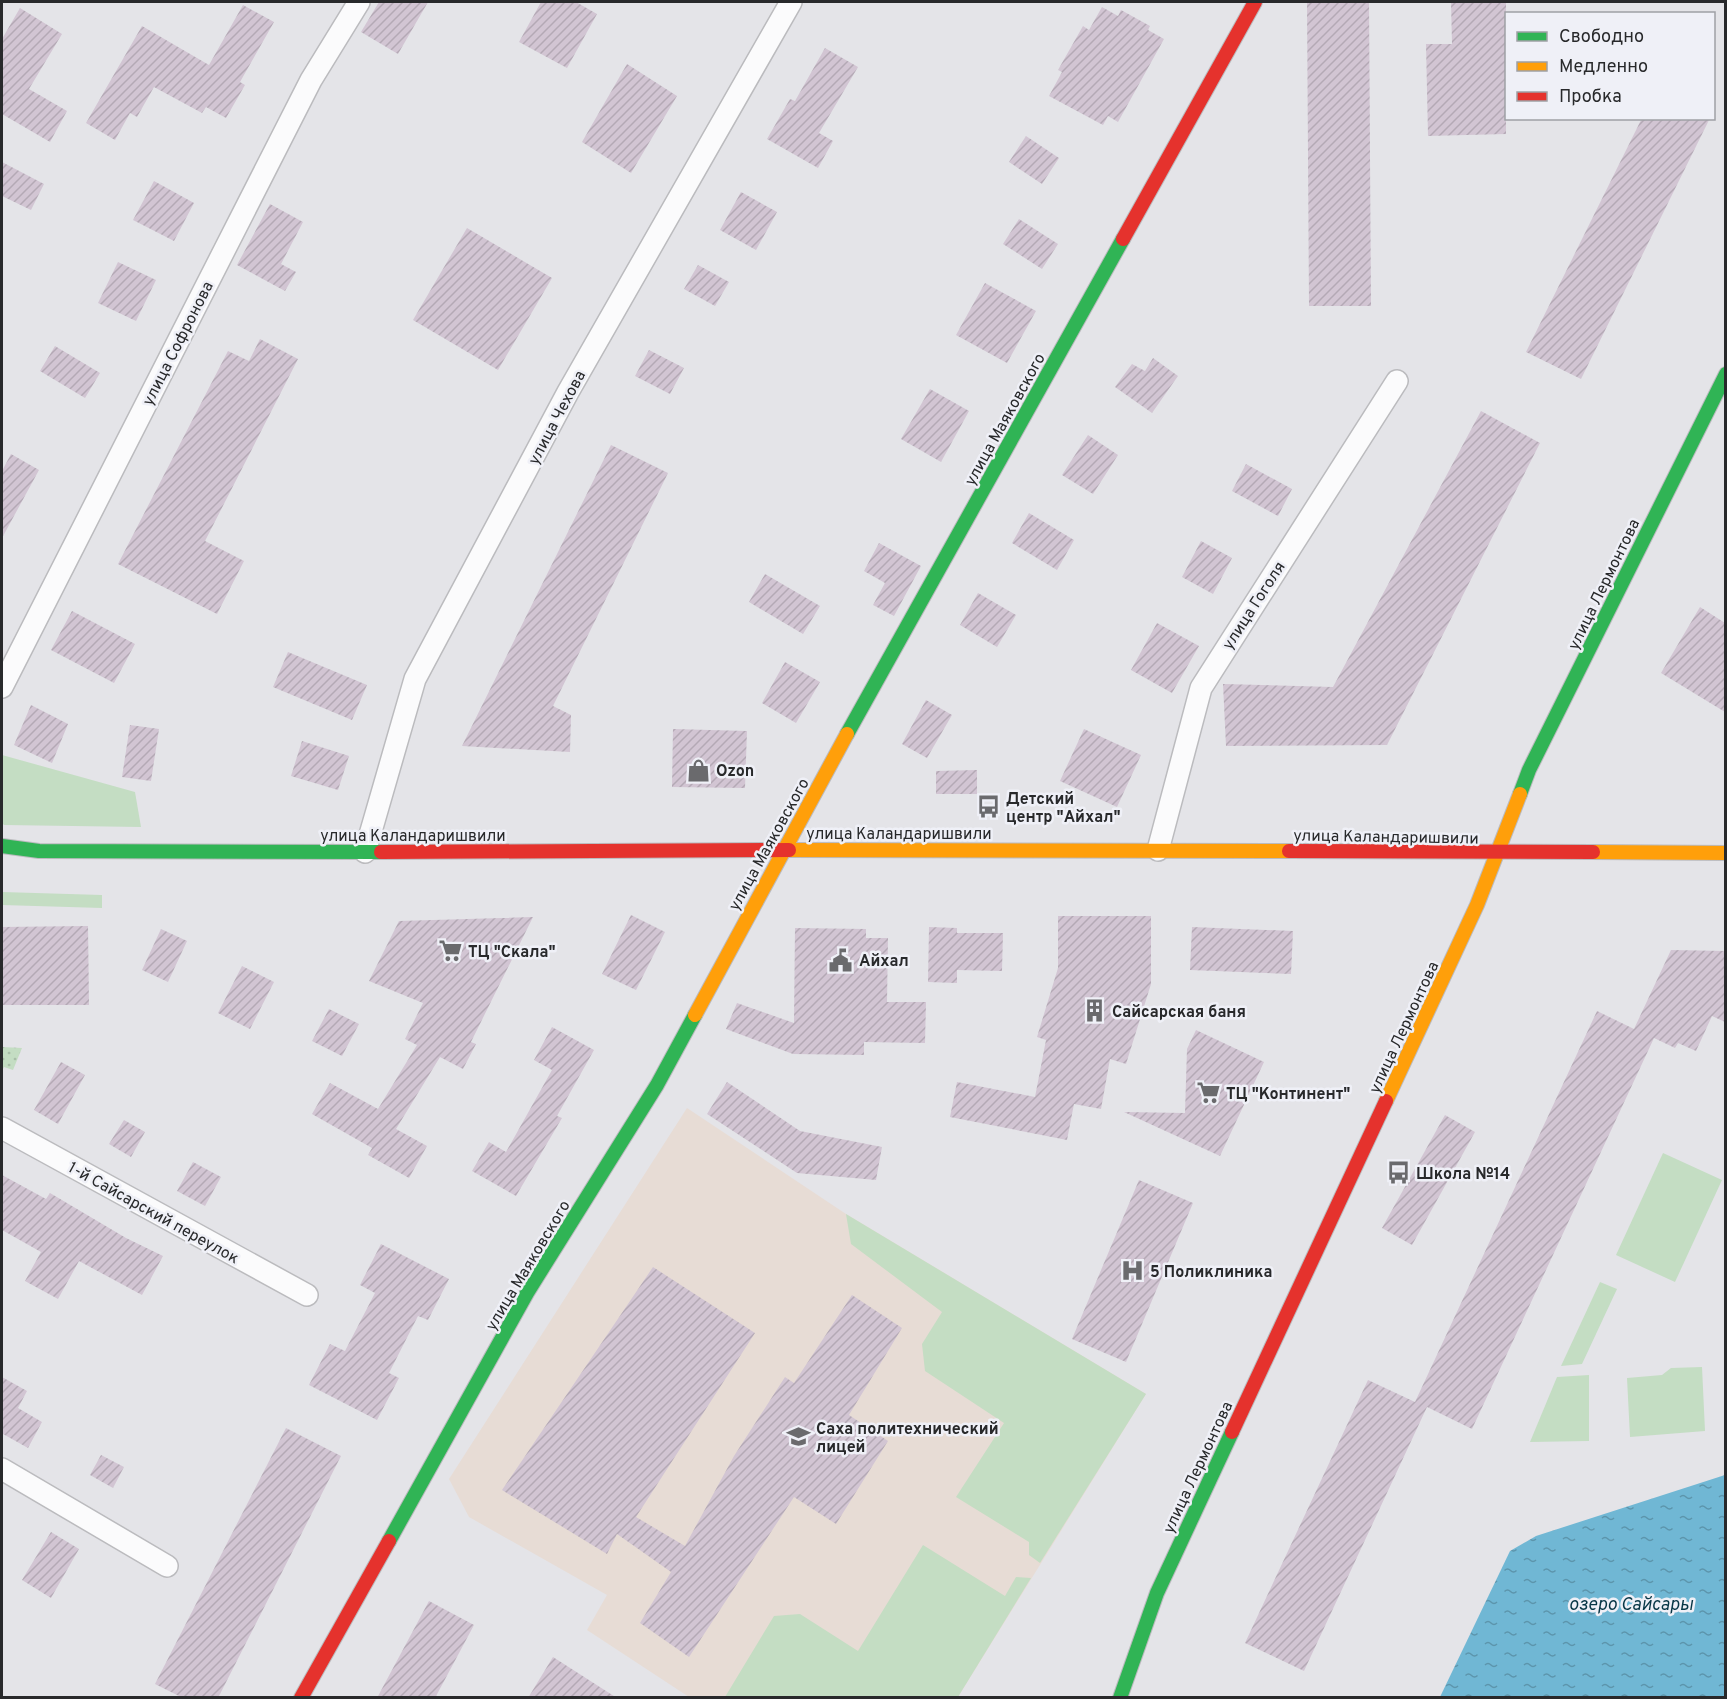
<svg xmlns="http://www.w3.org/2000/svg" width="1727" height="1699" font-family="Overpass,sans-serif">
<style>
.education{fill:#e7dcd5}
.grass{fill:#c4ddc3}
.park{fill:url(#park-dots)}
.water{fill:url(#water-ripples)}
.building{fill:url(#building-hatch)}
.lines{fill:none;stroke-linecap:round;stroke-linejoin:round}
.street-casing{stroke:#bbbbbe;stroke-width:24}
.fast-casing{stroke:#bbbbbe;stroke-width:16}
.slow-casing{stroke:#bbbbbe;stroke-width:16}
.jam-casing{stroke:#bbbbbe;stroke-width:16}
.street{stroke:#fbfbfc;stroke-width:21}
.fast{stroke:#30b455;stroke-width:14}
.slow{stroke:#ff9f0a;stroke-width:14}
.jam{stroke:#e5322d;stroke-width:14}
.labels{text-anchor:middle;stroke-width:5;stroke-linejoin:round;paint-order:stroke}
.street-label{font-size:16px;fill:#28292b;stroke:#eff0f7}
.poi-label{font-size:16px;font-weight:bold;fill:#28292b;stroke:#eff0f7;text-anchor:start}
.water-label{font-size:18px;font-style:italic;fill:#073646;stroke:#eff0f7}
</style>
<defs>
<pattern id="park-dots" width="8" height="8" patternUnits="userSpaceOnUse" patternTransform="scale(1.5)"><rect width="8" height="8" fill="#c4ddc3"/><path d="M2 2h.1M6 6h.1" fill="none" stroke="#a8bea8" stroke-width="1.8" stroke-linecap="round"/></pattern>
<pattern id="water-ripples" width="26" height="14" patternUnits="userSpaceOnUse" patternTransform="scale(1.5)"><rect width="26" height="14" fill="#70b7d4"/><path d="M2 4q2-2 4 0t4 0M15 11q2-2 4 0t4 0" fill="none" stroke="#5c95ac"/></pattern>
<pattern id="building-hatch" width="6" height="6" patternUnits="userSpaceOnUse" patternTransform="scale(1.5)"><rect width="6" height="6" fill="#d2c5d3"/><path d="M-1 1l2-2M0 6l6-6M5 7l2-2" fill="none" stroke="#b4a9b5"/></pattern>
</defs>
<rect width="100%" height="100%" fill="#e4e4e8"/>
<path class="education" d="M 687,1108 L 846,1214 L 1146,1394 L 958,1697 L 689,1697 L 587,1630 L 607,1595 L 469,1517 L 449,1479 Z"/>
<g class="grass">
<path d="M 2,755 L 135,792 L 141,827 L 4,825 L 2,823 Z"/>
<path d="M 2,892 L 102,895 L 102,908 L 2,905 Z"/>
<path d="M 1663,1153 L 1722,1180 L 1675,1282 L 1616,1255 Z"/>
<path d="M 846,1214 L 1146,1394 L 1040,1563 L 1029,1555 L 1029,1542 L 956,1497 L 1004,1423 L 925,1371 L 922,1344 L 942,1312 L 851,1244 Z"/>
<path d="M 1600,1282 L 1617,1289 L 1582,1364 L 1561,1366 Z"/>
<path d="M 1702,1367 L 1705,1431 L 1630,1437 L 1627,1378 L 1662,1375 L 1671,1368 Z"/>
<path d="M 1589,1375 L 1589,1441 L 1530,1442 L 1557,1377 Z"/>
<path d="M 923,1545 L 1005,1596 L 1016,1577 L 1031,1578 L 958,1697 L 725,1697 L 774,1616 L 800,1614 L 858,1651 Z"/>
</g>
<path class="park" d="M 2,1047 L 22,1048 L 13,1070 L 4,1067 L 2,1071 Z"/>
<path class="water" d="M 1725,1475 L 1725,1697 L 1440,1697 L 1510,1551 L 1536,1536 Z"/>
<g class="building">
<path d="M 379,2 L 428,2 L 398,54 L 361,32 Z"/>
<path d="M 541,2 L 576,2 L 597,14 L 567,68 L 519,42 Z"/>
<path d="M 1307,2 L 1369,2 L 1371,306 L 1309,306 Z"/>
<path d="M 1451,2 L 1506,2 L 1506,134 L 1428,136 L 1426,44 L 1452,44 Z"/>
<path d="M 243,5 L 274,22 L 240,82 L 245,85 L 226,118 L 206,107 L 202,113 L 154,87 L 137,117 L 130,113 L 115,140 L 86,123 L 142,26 L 209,65 Z"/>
<path d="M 1102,7 L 1118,16 L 1121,10 L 1150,26 L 1148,30 L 1164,39 L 1118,122 L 1108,116 L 1103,125 L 1049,96 L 1062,72 L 1058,70 L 1083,26 L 1089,30 Z"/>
<path d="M 20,8 L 62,34 L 29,89 L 67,111 L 50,142 L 2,114 L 2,39 Z"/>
<path d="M 825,48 L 858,67 L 819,133 L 833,141 L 818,168 L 767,139 L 790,99 L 795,101 Z"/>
<path d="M 627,64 L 677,96 L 631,173 L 582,142 Z"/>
<path d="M 1642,118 L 1710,118 L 1581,379 L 1526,352 Z"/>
<path d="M 1026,136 L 1059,158 L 1042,184 L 1009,162 Z"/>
<path d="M 2,162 L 44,184 L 31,210 L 2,196 Z"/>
<path d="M 154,181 L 194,203 L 174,241 L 133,220 Z"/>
<path d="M 741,192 L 777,212 L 756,250 L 720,230 Z"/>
<path d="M 270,204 L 303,222 L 281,264 L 296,272 L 285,291 L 237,265 Z"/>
<path d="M 1019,219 L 1058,244 L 1042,269 L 1003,244 Z"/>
<path d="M 467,228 L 552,278 L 498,370 L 413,320 Z"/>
<path d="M 118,262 L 156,280 L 136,321 L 98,303 Z"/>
<path d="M 698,265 L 729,282 L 715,306 L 684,289 Z"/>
<path d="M 985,283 L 1036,311 L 1007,363 L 956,335 Z"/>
<path d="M 260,339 L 298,359 L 205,541 L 244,561 L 217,614 L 118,564 L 228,351 L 249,361 Z"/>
<path d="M 55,346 L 100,373 L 85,398 L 40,371 Z"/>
<path d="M 649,350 L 684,368 L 670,394 L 635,376 Z"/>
<path d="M 1153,358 L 1178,376 L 1152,413 L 1115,387 L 1132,364 L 1145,371 Z"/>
<path d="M 930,389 L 969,411 L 941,462 L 901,439 Z"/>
<path d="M 1481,411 L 1540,443 L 1387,745 L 1226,746 L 1223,684 L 1333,687 Z"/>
<path d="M 1088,435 L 1118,455 L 1093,494 L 1062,475 Z"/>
<path d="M 611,445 L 668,473 L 553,706 L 571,715 L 570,752 L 462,746 Z"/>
<path d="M 11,454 L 39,470 L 2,538 L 2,471 Z"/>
<path d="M 1246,464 L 1292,489 L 1278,516 L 1232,491 Z"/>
<path d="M 1029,513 L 1074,540 L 1057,570 L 1012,543 Z"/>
<path d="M 1201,541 L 1232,558 L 1213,594 L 1182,577 Z"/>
<path d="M 879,543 L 921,566 L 894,616 L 873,605 L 885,583 L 864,571 Z"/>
<path d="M 765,574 L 820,606 L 803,634 L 749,602 Z"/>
<path d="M 978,593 L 1016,615 L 997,647 L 960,625 Z"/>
<path d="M 1700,607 L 1725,623 L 1725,712 L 1661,673 Z"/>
<path d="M 72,611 L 135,644 L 114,683 L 51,650 Z"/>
<path d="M 1157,623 L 1199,646 L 1172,693 L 1131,670 Z"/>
<path d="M 288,652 L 367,685 L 352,720 L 273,687 Z"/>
<path d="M 785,662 L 820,682 L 796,723 L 762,703 Z"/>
<path d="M 926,700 L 952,715 L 927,758 L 902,744 Z"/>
<path d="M 31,705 L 68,724 L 52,763 L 14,745 Z"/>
<path d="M 130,725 L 159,729 L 151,781 L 122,777 Z"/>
<path d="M 673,729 L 747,731 L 745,788 L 672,787 Z"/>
<path d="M 1084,729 L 1141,755 L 1117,807 L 1060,781 Z"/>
<path d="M 302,741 L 349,756 L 338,790 L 291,776 Z"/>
<path d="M 977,770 L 977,794 L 936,794 L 936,771 Z"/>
<path d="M 631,915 L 665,932 L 636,990 L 602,974 Z"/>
<path d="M 1058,916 L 1151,916 L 1151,984 L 1126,1064 L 1110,1059 L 1101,1109 L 1074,1104 L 1067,1140 L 950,1117 L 957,1082 L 1035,1097 L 1046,1040 L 1037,1037 L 1058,968 Z"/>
<path d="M 533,917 L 471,1042 L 476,1044 L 463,1069 L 440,1057 L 396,1129 L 427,1146 L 409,1178 L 368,1155 L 372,1148 L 312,1114 L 330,1083 L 378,1109 L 417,1045 L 405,1039 L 423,1003 L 369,981 L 399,921 Z"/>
<path d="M 88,926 L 89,1005 L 2,1005 L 2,927 Z"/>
<path d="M 929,927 L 957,928 L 957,933 L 1003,933 L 1002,971 L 957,970 L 957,983 L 928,982 Z"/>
<path d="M 1192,927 L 1293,931 L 1291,974 L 1190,970 Z"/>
<path d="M 795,928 L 866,929 L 866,938 L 888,938 L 887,1002 L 926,1002 L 925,1043 L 864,1042 L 864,1055 L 793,1054 L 726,1029 L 737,1003 L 794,1023 Z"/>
<path d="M 161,929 L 187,941 L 168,982 L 142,970 Z"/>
<path d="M 1671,950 L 1725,951 L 1725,1022 L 1712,1016 L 1696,1051 L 1678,1043 L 1675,1048 L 1654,1038 L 1472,1429 L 1427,1407 L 1304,1671 L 1245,1643 L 1368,1380 L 1415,1402 L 1597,1011 L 1634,1029 Z"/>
<path d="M 242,966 L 274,982 L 250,1029 L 218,1013 Z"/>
<path d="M 329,1009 L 359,1024 L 342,1056 L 312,1041 Z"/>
<path d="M 552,1027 L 594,1050 L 557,1116 L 562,1118 L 516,1196 L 472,1171 L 489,1142 L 506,1152 L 552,1070 L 534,1060 Z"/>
<path d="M 1196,1030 L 1264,1062 L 1220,1156 L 1124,1112 L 1185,1113 L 1187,1049 Z"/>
<path d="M 61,1062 L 85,1075 L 58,1124 L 34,1110 Z"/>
<path d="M 727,1082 L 800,1131 L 882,1147 L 876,1180 L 797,1173 L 707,1114 Z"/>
<path d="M 1445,1115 L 1475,1132 L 1412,1245 L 1382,1228 Z"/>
<path d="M 124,1120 L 145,1132 L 131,1157 L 109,1144 Z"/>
<path d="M 193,1162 L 221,1177 L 205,1206 L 177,1191 Z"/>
<path d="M 2,1175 L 46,1199 L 50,1193 L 126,1238 L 163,1256 L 142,1295 L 79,1261 L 58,1299 L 25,1281 L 41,1252 L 2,1230 Z"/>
<path d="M 1139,1180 L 1193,1203 L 1126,1362 L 1072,1339 Z"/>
<path d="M 381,1244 L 449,1279 L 428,1320 L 418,1316 L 389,1373 L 399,1378 L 377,1420 L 309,1385 L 330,1344 L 345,1351 L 375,1293 L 360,1285 Z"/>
<path d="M 653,1267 L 755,1333 L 636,1517 L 685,1546 L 734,1456 L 785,1377 L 794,1383 L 852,1295 L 902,1328 L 849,1415 L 888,1441 L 836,1524 L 794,1497 L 689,1657 L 640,1623 L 671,1572 L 617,1534 L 607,1554 L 502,1490 Z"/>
<path d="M 2,1377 L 27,1391 L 18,1408 L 42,1422 L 28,1448 L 3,1434 L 2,1437 Z"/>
<path d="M 286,1428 L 341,1456 L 218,1698 L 183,1698 L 155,1684 Z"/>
<path d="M 101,1455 L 124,1467 L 113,1488 L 90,1475 Z"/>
<path d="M 51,1532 L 79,1549 L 51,1598 L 22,1580 Z"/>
<path d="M 429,1601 L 474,1625 L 435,1698 L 377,1698 Z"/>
<path d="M 553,1657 L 617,1698 L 528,1698 Z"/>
</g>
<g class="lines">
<defs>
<g id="street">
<path d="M 2,687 L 311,80 L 359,2"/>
<path d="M 1158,850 L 1201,688 L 1397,381"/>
<path d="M 365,852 L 415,679 L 568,392 L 791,2"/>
<path d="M 2,1128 L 307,1295"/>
<path d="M 2,1469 L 167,1566"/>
</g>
<g id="fast">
<path d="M 847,734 L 1123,239"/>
<path d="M 1520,794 L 1529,770 L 1726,374"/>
<path d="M 2,846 L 39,851 L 381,852"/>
<path d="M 389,1541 L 527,1293 L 657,1085 L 695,1015"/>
<path d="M 1120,1698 L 1157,1593 L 1232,1432"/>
</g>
<g id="slow">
<path d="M 789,850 L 1289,851"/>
<path d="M 1593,852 L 1726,853"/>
<path d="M 695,1015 L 847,734"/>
<path d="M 1386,1101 L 1477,905 L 1520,794"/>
</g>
<g id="jam">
<path d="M 1123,239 L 1255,2"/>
<path d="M 1289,851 L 1593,852"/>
<path d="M 381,852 L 789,850"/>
<path d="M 1232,1432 L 1386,1101"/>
<path d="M 301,1698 L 389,1541"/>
</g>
</defs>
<use href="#street" class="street-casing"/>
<use href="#fast" class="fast-casing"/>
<use href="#slow" class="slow-casing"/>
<use href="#jam" class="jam-casing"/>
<use href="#street" class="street"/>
<use href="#fast" class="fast"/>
<use href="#slow" class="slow"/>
<use href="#jam" class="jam"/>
</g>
<defs>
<symbol id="shop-bare" viewBox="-9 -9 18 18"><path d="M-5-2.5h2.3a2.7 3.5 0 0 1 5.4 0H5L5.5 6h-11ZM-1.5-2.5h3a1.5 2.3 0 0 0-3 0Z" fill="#6a6a6d" stroke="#eff0f7" stroke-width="2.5" paint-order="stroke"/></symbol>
<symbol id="bus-bare" viewBox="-9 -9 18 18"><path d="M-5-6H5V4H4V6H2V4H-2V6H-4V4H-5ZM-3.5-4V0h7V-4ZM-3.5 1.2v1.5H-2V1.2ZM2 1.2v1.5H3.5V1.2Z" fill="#6a6a6d" stroke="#eff0f7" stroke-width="2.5" paint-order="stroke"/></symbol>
<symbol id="supermarket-bare" viewBox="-9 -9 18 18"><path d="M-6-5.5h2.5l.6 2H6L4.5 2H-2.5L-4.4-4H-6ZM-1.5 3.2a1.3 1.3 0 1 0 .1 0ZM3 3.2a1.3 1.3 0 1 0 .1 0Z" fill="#6a6a6d" stroke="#eff0f7" stroke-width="2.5" paint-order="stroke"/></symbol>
<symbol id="civic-bare" viewBox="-9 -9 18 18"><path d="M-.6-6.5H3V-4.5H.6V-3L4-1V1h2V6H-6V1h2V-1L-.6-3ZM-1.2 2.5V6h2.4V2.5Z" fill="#6a6a6d" stroke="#eff0f7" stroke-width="2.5" paint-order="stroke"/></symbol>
<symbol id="building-bare" viewBox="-9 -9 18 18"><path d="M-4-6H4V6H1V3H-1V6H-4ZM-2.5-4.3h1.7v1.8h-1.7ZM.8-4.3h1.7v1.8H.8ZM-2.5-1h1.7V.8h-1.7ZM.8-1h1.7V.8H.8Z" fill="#6a6a6d" stroke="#eff0f7" stroke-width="2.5" paint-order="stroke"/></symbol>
<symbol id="hospital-bare" viewBox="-9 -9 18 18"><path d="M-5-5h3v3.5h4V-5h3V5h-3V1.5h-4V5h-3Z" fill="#6a6a6d" stroke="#eff0f7" stroke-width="2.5" paint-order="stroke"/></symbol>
<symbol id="school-bare" viewBox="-9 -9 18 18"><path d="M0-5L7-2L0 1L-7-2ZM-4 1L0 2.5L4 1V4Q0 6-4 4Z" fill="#6a6a6d" stroke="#eff0f7" stroke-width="2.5" paint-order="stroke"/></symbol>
</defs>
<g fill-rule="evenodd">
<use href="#shop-bare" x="682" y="754" width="33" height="33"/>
<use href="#bus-bare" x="972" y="790" width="33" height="33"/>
<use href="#supermarket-bare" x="434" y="934" width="33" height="33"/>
<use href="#civic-bare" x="824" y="944" width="33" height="33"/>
<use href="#building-bare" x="1078" y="994" width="33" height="33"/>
<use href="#supermarket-bare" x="1192" y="1076" width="33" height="33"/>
<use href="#bus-bare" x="1382" y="1156" width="33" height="33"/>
<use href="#hospital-bare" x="1116" y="1254" width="33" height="33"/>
<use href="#school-bare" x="782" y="1420" width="33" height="33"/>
</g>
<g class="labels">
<g class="street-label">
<text transform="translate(177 343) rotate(-63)" y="6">улица Софронова</text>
<text transform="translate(556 417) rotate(-62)" y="6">улица Чехова</text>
<text transform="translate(1004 419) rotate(-61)" y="6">улица Маяковского</text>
<text transform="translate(1603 584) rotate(-64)" y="6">улица Лермонтова</text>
<text transform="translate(1253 605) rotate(-57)" y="6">улица Гоголя</text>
<text x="899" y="839">улица Каландаришвили</text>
<text x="413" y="841">улица Каландаришвили</text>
<text transform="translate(1386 836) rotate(1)" y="6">улица Каландаришвили</text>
<text transform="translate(768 844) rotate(-61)" y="6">улица Маяковского</text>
<text transform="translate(1403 1027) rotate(-65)" y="6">улица Лермонтова</text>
<text transform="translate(154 1212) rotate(29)" y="6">1-й Сайсарский переулок</text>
<text transform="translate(527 1265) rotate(-59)" y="6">улица Маяковского</text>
<text transform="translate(1197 1467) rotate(-65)" y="6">улица Лермонтова</text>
</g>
<g class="poi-label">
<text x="716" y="776">Ozon</text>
<text x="1006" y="804">Детский<tspan x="1006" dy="18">центр "Айхал"</tspan></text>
<text x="468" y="957">ТЦ "Скала"</text>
<text x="859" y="966">Айхал</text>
<text x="1112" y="1017">Сайсарская баня</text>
<text x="1226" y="1099">ТЦ "Континент"</text>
<text x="1416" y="1179">Школа №14</text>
<text x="1150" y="1277">5 Поликлиника</text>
<text x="816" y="1434">Саха политехнический<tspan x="816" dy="18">лицей</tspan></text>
</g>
<g class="water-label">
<text x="1631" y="1610">озеро Сайсары</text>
</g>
</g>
<rect width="1727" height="1699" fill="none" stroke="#28292b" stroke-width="6"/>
<rect x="1505" y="12" width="210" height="108" fill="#eff0f7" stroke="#9fa0a5" stroke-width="1.5"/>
<rect x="1517" y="32" width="30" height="9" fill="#30b455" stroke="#9fa0a5" stroke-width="1.5"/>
<text x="1559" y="42" font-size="18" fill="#28292b">Свободно</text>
<rect x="1517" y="62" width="30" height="9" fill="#ff9f0a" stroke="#9fa0a5" stroke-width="1.5"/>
<text x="1559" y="72" font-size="18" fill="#28292b">Медленно</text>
<rect x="1517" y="92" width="30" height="9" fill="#e5322d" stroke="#9fa0a5" stroke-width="1.5"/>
<text x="1559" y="102" font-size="18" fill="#28292b">Пробка</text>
</svg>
